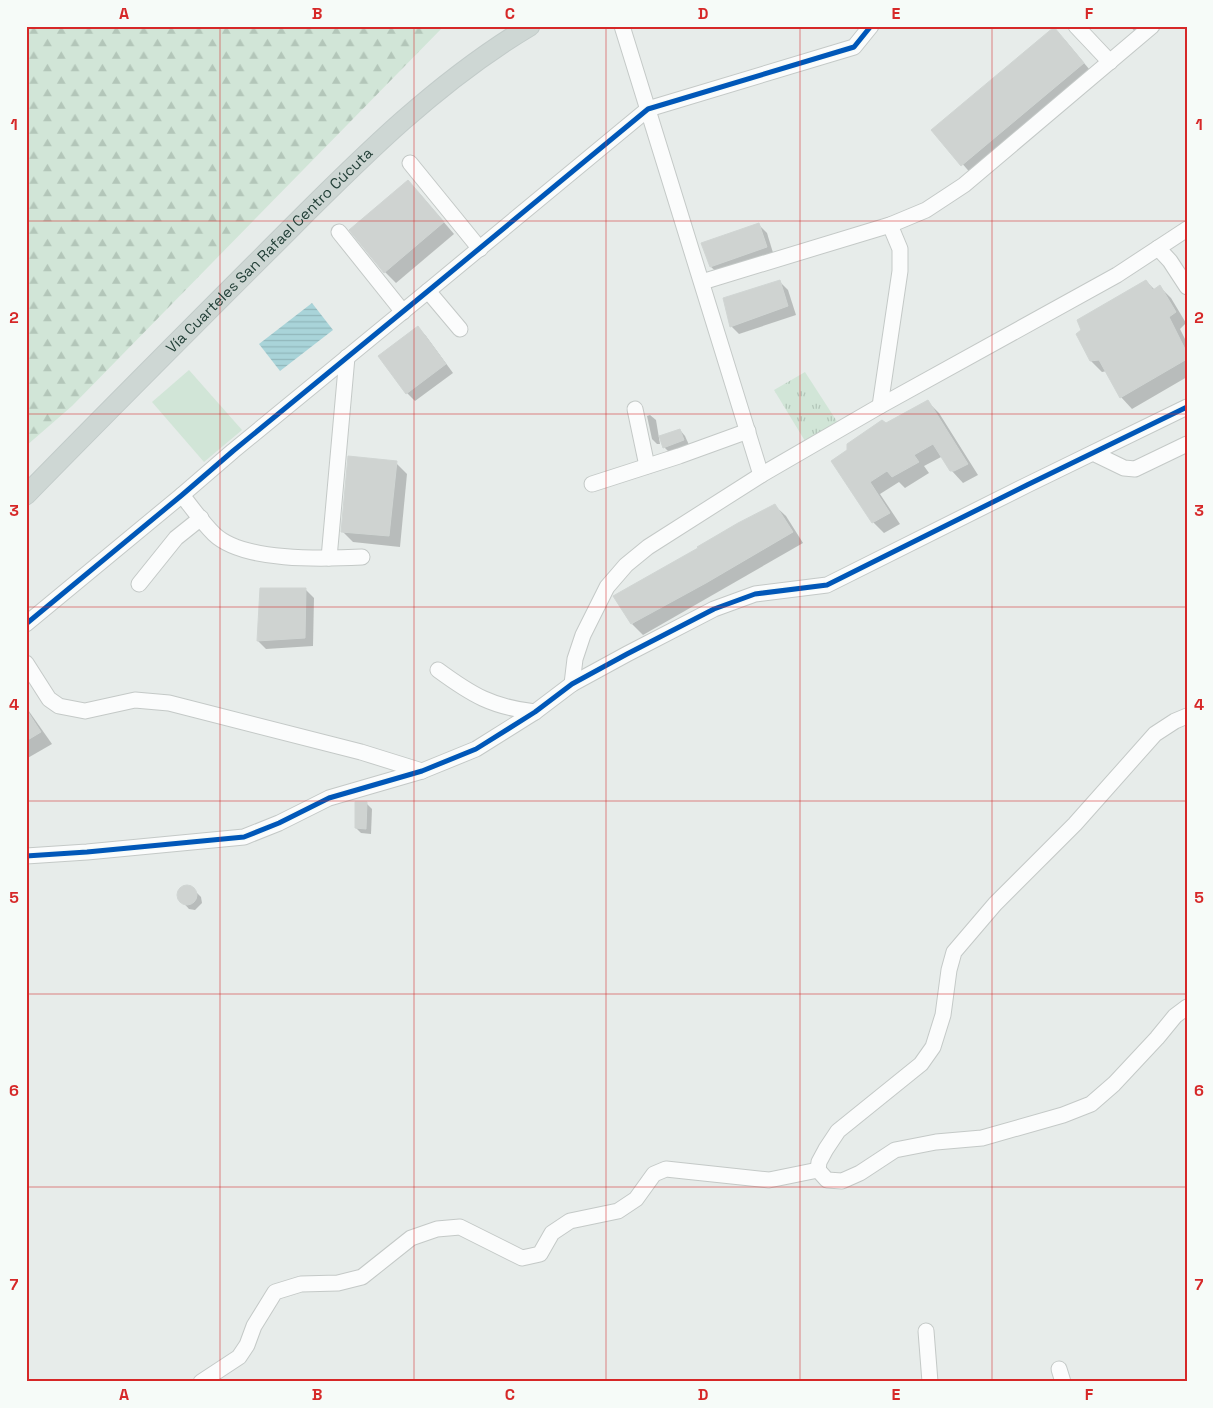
<svg xmlns="http://www.w3.org/2000/svg" width="1213" height="1408" font-family="'Space Grotesk',sans-serif">
<style>
.grass{fill:url(#grass-tufts)}
.forest{fill:url(#forest-firs)}
.garden{fill:#d1e5d7}
.water{fill:url(#water-rules)}
.shadow{fill:#0003}
.building{fill:#cfd3d1;stroke:#d0d5d3}
.lines{fill:none;stroke-linecap:round;stroke-linejoin:round}
.minor-casing{stroke:#c4c9c7;stroke-width:17}
.major-casing{stroke:#c2cbc9;stroke-width:21}
.minor{stroke:#fbfcfc;stroke-width:15}
.major{stroke:#ced7d4;stroke-width:19}
.cycleway-casing{stroke:#f6fbf8;stroke-width:8}
.cycleway{stroke:#0057b8;stroke-width:5}
.grid{fill:none;stroke:#d62828;stroke-width:1;stroke-opacity:0.55}
.labels{text-anchor:middle;stroke-width:4;stroke-linejoin:round;paint-order:stroke}
.street-label{font-size:15px;fill:#244139;stroke:#f6fbf8}
.neatline{fill:none;stroke:#d62828;stroke-width:2}
.grid-label{font-size:16px;text-anchor:middle;font-weight:bold;fill:#d62828}
</style>
<defs>
<pattern id="grass-tufts" width="24" height="20" patternUnits="userSpaceOnUse" patternTransform="scale(1.25)"><rect width="24" height="20" fill="#d1e5d7"/><path d="M3 7l-1-3M5 7V3M7 7l1-3M15 17l-1-3M17 17v-4M19 17l1-3" fill="none" stroke="#b3c6b9"/></pattern>
<pattern id="forest-firs" width="22" height="20" patternUnits="userSpaceOnUse" patternTransform="scale(1.25)"><rect width="22" height="20" fill="#d1e5d7"/><path d="M5 1l3.5 6h-7zM16 11l3.5 6h-7z" fill="#b3c6b9"/></pattern>
<pattern id="water-rules" width="6" height="5" patternUnits="userSpaceOnUse" patternTransform="scale(1.25)"><rect width="6" height="5" fill="#a9d4d9"/><path d="M0 2.5h6" fill="none" stroke="#91b7bb"/></pattern>
</defs>
<rect width="100%" height="100%" fill="#e7ecea"/>
<path class="grass" d="M 805,372 L 838,423 L 805,441 L 774,390 Z"/>
<path class="forest" d="M 26,26 L 444,26 L 72,406 L 26,446 Z"/>
<path class="garden" d="M 189,370 L 242,430 L 204,462 L 152,402 Z"/>
<path class="water" d="M 312,303 L 333,330 L 280,371 L 259,344 Z"/>
<g class="shadow">
<path d="M 1130,26 L 1144,26 L 1136,33 Z"/>
<path d="M 1065,40 L 1094,75 L 973,176 L 933,130 Z"/>
<path d="M 419,193 L 454,234 L 396,283 L 385,272 Z"/>
<path d="M 758,224 L 767,233 L 774,256 L 720,275 L 711,267 L 703,244 Z"/>
<path d="M 779,281 L 788,290 L 796,315 L 739,334 L 731,326 Z"/>
<path d="M 1146,281 L 1155,290 L 1160,287 L 1171,298 L 1186,323 L 1180,329 L 1187,343 L 1187,377 L 1132,409 L 1121,397 L 1107,371 L 1102,372 L 1091,361 Z"/>
<path d="M 418,328 L 426,336 L 453,373 L 415,401 L 407,393 Z"/>
<path d="M 928,402 L 939,413 L 978,475 L 963,483 L 952,471 L 943,456 L 924,466 L 929,473 L 905,488 L 899,482 L 880,494 L 900,524 L 884,533 L 873,522 L 832,461 L 886,425 Z"/>
<path d="M 650,415 L 656,420 L 660,444 L 657,444 L 652,439 L 647,416 Z"/>
<path d="M 680,430 L 685,436 L 689,445 L 669,452 L 664,447 Z"/>
<path d="M 396,463 L 407,474 L 400,547 L 353,542 L 342,531 Z"/>
<path d="M 774,505 L 786,516 L 803,543 L 643,635 L 632,624 Z"/>
<path d="M 261,589 L 306,590 L 314,598 L 313,646 L 266,649 L 258,641 Z"/>
<path d="M 26,707 L 52,744 L 26,759 Z"/>
<path d="M 366,803 L 372,809 L 371,834 L 361,833 L 356,828 Z"/>
<path d="M 185,886 L 191,887 L 201,897 L 202,903 L 195,910 L 189,909 L 178,897 L 178,891 Z"/>
</g>
<g class="building">
<path d="M 1054,27 L 1084,63 L 961,166 L 931,130 Z"/>
<path d="M 408,180 L 444,222 L 384,273 L 349,230 Z"/>
<path d="M 759,223 L 767,247 L 710,267 L 701,243 Z"/>
<path d="M 780,280 L 788,306 L 730,327 L 723,298 Z"/>
<path d="M 1146,280 L 1153,290 L 1160,285 L 1176,312 L 1169,317 L 1187,353 L 1187,359 L 1120,398 L 1099,360 L 1090,361 L 1076,334 L 1081,330 L 1077,320 Z"/>
<path d="M 418,326 L 446,364 L 406,394 L 378,356 Z"/>
<path d="M 928,400 L 968,464 L 954,471 L 950,471 L 933,444 L 914,455 L 919,462 L 892,477 L 887,471 L 870,482 L 890,513 L 872,523 L 831,461 L 847,450 L 847,444 L 882,420 L 886,423 Z"/>
<path d="M 680,429 L 684,440 L 663,448 L 659,436 Z"/>
<path d="M 348,456 L 397,461 L 389,536 L 341,532 Z"/>
<path d="M 775,504 L 793,532 L 706,583 L 631,624 L 613,596 L 698,548 L 697,547 L 738,523 Z"/>
<path d="M 260,588 L 306,588 L 305,638 L 257,641 Z"/>
<path d="M 26,709 L 41,732 L 26,741 Z"/>
<path d="M 355,802 L 367,802 L 366,829 L 355,828 Z"/>
<circle cx="187" cy="895" r="10"/>
</g>
<g class="lines">
<defs>
<g id="minor">
<path d="M 622,26 L 761,475"/>
<path d="M 1076,26 L 1110,62"/>
<path d="M 410,163 L 480,249"/>
<path d="M 339,232 L 403,312"/>
<path d="M 1158,248 L 1170,261 L 1187,287"/>
<path d="M 702,282 L 890,225 L 926,210 L 964,185 L 1152,26"/>
<path d="M 428,291 L 460,329"/>
<path d="M 880,406 L 900,271 L 900,249 L 890,225"/>
<path d="M 635,409 L 647,466"/>
<path d="M 1093,453 L 1124,468 L 1135,469 L 1187,444"/>
<path d="M 592,484 L 679,456 L 748,431"/>
<path d="M 182,495 C 192,508 202,522 214,534 C 243,562 323,559 362,557"/>
<path d="M 329,558 L 347,357"/>
<path d="M 139,584 L 176,538 L 201,518"/>
<path d="M 26,624 L 182,495 L 233,451 L 428,291 L 648,109 L 854,47 L 871,26"/>
<path d="M 26,663 L 49,699 L 59,706 L 85,711 L 135,700 L 169,703 L 361,752 L 422,771"/>
<path d="M 438,670 C 472,695 492,707 535,712"/>
<path d="M 572,684 L 575,659 L 583,635 L 607,587 L 626,565 L 648,547 L 761,475 L 880,406 L 1117,275 L 1187,229"/>
<path d="M 26,856 L 87,852 L 244,837 L 279,823 L 329,798 L 422,771 L 476,749 L 535,712 L 572,684 L 627,654 L 714,609 L 755,594 L 827,585 L 1027,485 L 1187,407"/>
<path d="M 818,1170 L 819,1162 L 826,1149 L 838,1131 L 921,1064 L 933,1047 L 943,1015 L 949,970 L 954,952 L 995,904 L 1075,824 L 1155,734 L 1175,721 L 1187,716"/>
<path d="M 818,1170 L 827,1180 L 842,1181 L 860,1173 L 895,1150 L 936,1142 L 982,1138 L 1063,1115 L 1091,1104 L 1114,1084 L 1157,1038 L 1175,1016 L 1187,1007"/>
<path d="M 926,1331 L 930,1382"/>
<path d="M 1059,1369 L 1063,1382"/>
<path d="M 201,1382 L 239,1357 L 247,1345 L 254,1326 L 275,1292 L 301,1284 L 338,1283 L 362,1277 L 411,1238 L 437,1229 L 460,1227 L 522,1258 L 540,1254 L 552,1233 L 570,1221 L 618,1211 L 636,1199 L 654,1174 L 666,1169 L 769,1180 L 818,1170"/>
</g>
<g id="major">
<path id="s1" d="M 26,495 C 109,410 193,326 277,242 C 356,163 433,84 530,26"/>
</g>
</defs>
<use href="#minor" class="minor-casing"/>
<use href="#major" class="major-casing"/>
<use href="#minor" class="minor"/>
<use href="#major" class="major"/>
<defs>
<g id="cycleway">
<path d="M 26,624 L 182,495 L 233,451 L 428,291 L 648,109 L 854,47 L 871,26"/>
<path d="M 26,856 L 87,852 L 244,837 L 279,823 L 329,798 L 422,771 L 476,749 L 535,712 L 572,684 L 627,654 L 714,609 L 755,594 L 827,585 L 1027,485 L 1187,407"/>
</g>
</defs>
<use href="#cycleway" class="cycleway-casing"/>
<use href="#cycleway" class="cycleway"/>
</g>
<path class="grid" d="M 220,26 L 220,1382M 414,26 L 414,1382M 606,26 L 606,1382M 800,26 L 800,1382M 992,26 L 992,1382M 26,221 L 1187,221M 26,414 L 1187,414M 26,607 L 1187,607M 26,801 L 1187,801M 26,994 L 1187,994M 26,1187 L 1187,1187"/>
<g class="labels">
<g class="street-label">
<text dy="5" stroke="none"><textPath href="#s1" startOffset="345">Vía Cuarteles San Rafael Centro Cúcuta</textPath></text>
</g>
</g>
<rect width="1213" height="1408" fill="none" stroke="#f6fbf8" stroke-width="55"/>
<rect x="28" y="28" width="1158" height="1352" class="neatline"/>
<g class="grid-label">
<text x="124" y="19">A</text>
<text x="317" y="19">B</text>
<text x="510" y="19">C</text>
<text x="703" y="19">D</text>
<text x="896" y="19">E</text>
<text x="1089" y="19">F</text>
<text x="14" y="130">1</text>
<text x="1199" y="130">1</text>
<text x="14" y="323">2</text>
<text x="1199" y="323">2</text>
<text x="14" y="516">3</text>
<text x="1199" y="516">3</text>
<text x="14" y="710">4</text>
<text x="1199" y="710">4</text>
<text x="14" y="903">5</text>
<text x="1199" y="903">5</text>
<text x="14" y="1096">6</text>
<text x="1199" y="1096">6</text>
<text x="14" y="1290">7</text>
<text x="1199" y="1290">7</text>
<text x="124" y="1400">A</text>
<text x="317" y="1400">B</text>
<text x="510" y="1400">C</text>
<text x="703" y="1400">D</text>
<text x="896" y="1400">E</text>
<text x="1089" y="1400">F</text>
</g>
</svg>
